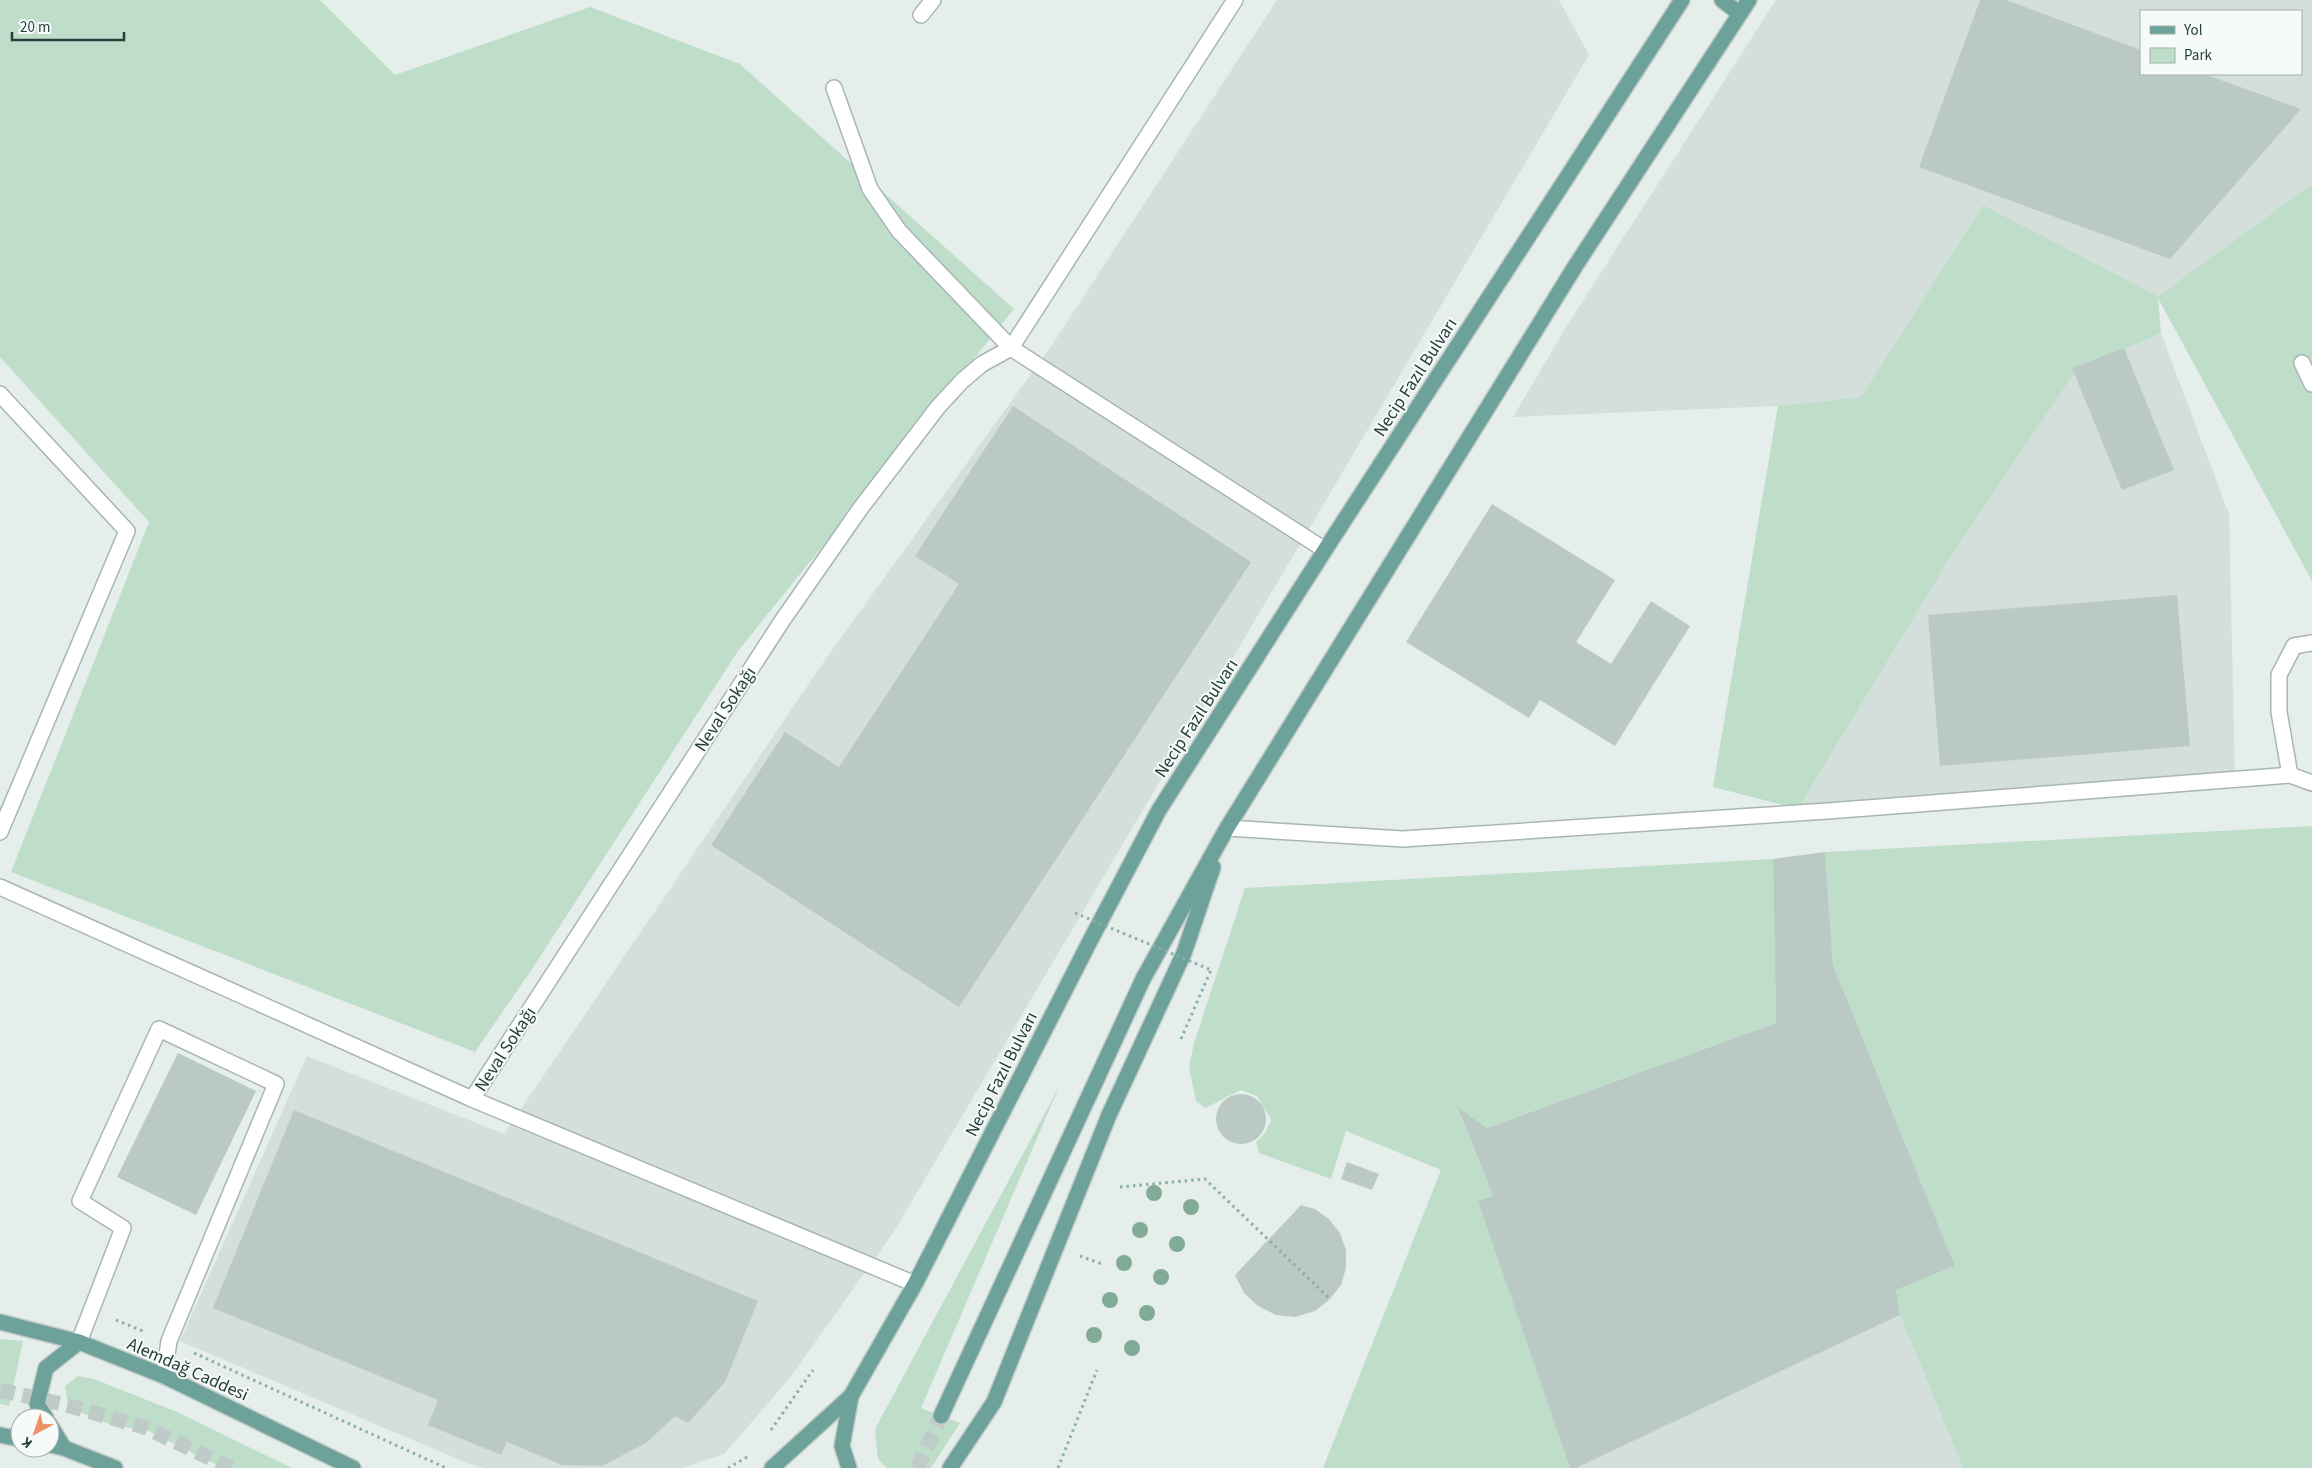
<svg xmlns="http://www.w3.org/2000/svg" width="2312" height="1468" font-family="'Source Sans 3',sans-serif">
<style>
.built{fill:#d4deda;fill-rule:evenodd}
.green{fill:#bfdeca}
.building{fill:#bbc9c4}
.lines{fill:none;stroke-linecap:round;stroke-linejoin:round}
.major-tunnel{stroke:#bfcbc8;stroke-width:15;stroke-dasharray:15 8;stroke-linecap:butt}
.minor-casing{stroke:#a8b6b3;stroke-width:18}
.major-casing{stroke:#c2cac8;stroke-width:18}
.path{stroke:#87b0a7;stroke-width:3;stroke-dasharray:2.5 4;stroke-linecap:butt}
.minor{stroke:#fff;stroke-width:15}
.major{stroke:#6ca299;stroke-width:15}
.path-bridge{stroke:#87b0a7;stroke-width:3;stroke-dasharray:2.5 4;stroke-linecap:butt}
.tree{fill:#81ab96}
.labels{text-anchor:middle;stroke-width:4;stroke-linejoin:round;paint-order:stroke}
.street-label{font-size:18px;fill:#25403b;stroke:#f6faf9}
</style>
<rect width="100%" height="100%" fill="#e5eeeb"/>
<g class="built">
<path d="M 1277,0 L 1559,0 L 1589,55 L 893,1233 L 789,1379 L 724,1454 L 682,1468 L 485,1468 L 469,1464 L 180,1341 L 307,1056 L 504,1134 L 825,660 L 1054,342 Z"/>
<path d="M 1776,0 L 2312,0 L 2312,184 L 2158,296 L 1983,205 L 1861,397 L 1778,406 L 1513,417 L 1568,324 ZM 2141,11 L 2301,11 L 2301,74 L 2141,74 Z"/>
<path d="M 2161,333 L 2229,514 L 2235,776 L 1798,809 L 1950,558 L 2075,372 Z"/>
<path d="M 1900,1315 L 1963,1468 L 1576,1468 Z"/>
</g>
<g class="green">
<path d="M 0,0 L 320,0 L 395,75 L 590,7 L 740,64 L 1014,309 L 738,651 L 534,966 L 475,1052 L 11,872 L 149,522 L 0,357 Z"/>
<path d="M 2312,184 L 2312,581 L 2158,298 L 2161,333 L 2075,372 L 1950,558 L 1798,809 L 1713,787 L 1778,406 L 1861,397 L 1983,205 L 2158,296 Z"/>
<path d="M 2312,826 L 2312,1468 L 1963,1468 L 1900,1315 L 1896,1290 L 1955,1266 L 1833,965 L 1825,852 Z"/>
<path d="M 1773,859 L 1776,1023 L 1487,1128 L 1457,1108 L 1493,1196 L 1479,1201 L 1570,1468 L 1323,1468 L 1441,1170 L 1346,1131 L 1331,1179 L 1259,1153 L 1256,1142 L 1265,1133 L 1271,1120 L 1257,1096 L 1241,1090 L 1205,1108 L 1196,1101 L 1189,1067 L 1194,1043 L 1245,888 Z"/>
<path d="M 1060,1085 L 921,1408 L 960,1423 L 931,1468 L 887,1468 L 878,1459 L 875,1429 Z"/>
<path d="M 0,1339 L 23,1341 L 9,1406 L 0,1404 Z"/>
<path d="M 78,1376 L 94,1379 L 177,1412 L 292,1468 L 223,1468 L 148,1431 L 109,1424 L 68,1407 L 65,1386 Z"/>
</g>
<g class="building">
<path d="M 1980,0 L 2006,0 L 2141,50 L 2141,74 L 2204,74 L 2301,109 L 2170,259 L 1919,167 Z"/>
<path d="M 2124,348 L 2174,470 L 2122,490 L 2072,368 Z"/>
<path d="M 1013,406 L 1251,562 L 959,1007 L 711,845 L 785,732 L 839,767 L 959,584 L 915,556 Z"/>
<path d="M 1492,504 L 1615,580 L 1576,642 L 1611,664 L 1651,601 L 1690,626 L 1615,746 L 1540,700 L 1529,718 L 1406,642 Z"/>
<path d="M 2177,595 L 2190,746 L 1940,766 L 1928,615 Z"/>
<path d="M 1825,852 L 1833,965 L 1955,1266 L 1896,1290 L 1900,1315 L 1576,1468 L 1570,1468 L 1478,1201 L 1493,1196 L 1457,1107 L 1487,1128 L 1776,1023 L 1773,859 Z"/>
<path d="M 178,1053 L 256,1091 L 196,1215 L 117,1177 Z"/>
<circle cx="1241" cy="1119" r="25"/>
<path d="M 294,1110 L 758,1301 L 725,1382 L 688,1423 L 675,1416 L 646,1443 L 602,1466 L 562,1465 L 507,1442 L 501,1455 L 428,1425 L 438,1400 L 213,1308 Z"/>
<path d="M 1347,1162 L 1379,1174 L 1372,1190 L 1341,1179 Z"/>
<path d="M 1301,1205 L 1315,1209 L 1329,1219 L 1340,1233 L 1346,1250 L 1346,1268 L 1341,1285 L 1330,1299 L 1315,1311 L 1295,1317 L 1276,1315 L 1258,1306 L 1244,1293 L 1235,1275 Z"/>
</g>
<g class="lines">
<g class="major-tunnel">
<path d="M 0,1390 L 66,1405 L 144,1427 L 231,1468"/>
<path d="M 917,1468 L 941,1416"/>
</g>
<defs>
<g id="minor">
<path d="M 921,15 L 933,0"/>
<path d="M 834,88 L 870,189 L 899,231 L 1011,348 L 1325,550"/>
<path d="M 2302,363 L 2312,384"/>
<path d="M 0,394 L 127,531 L 0,832"/>
<path d="M 2290,775 L 2279,712 L 2279,675 L 2294,646 L 2312,643"/>
<path d="M 1227,828 L 1403,839 L 1828,811 L 2290,775 L 2312,783"/>
<path d="M 0,887 L 472,1099 L 915,1284"/>
<path d="M 472,1099 L 782,621 L 860,509 L 938,407 L 962,381 L 982,364 L 1011,348 L 1235,0"/>
<path d="M 79,1342 L 123,1228 L 80,1201 L 159,1029 L 276,1084 L 169,1341 L 164,1376"/>
</g>
<g id="major">
<path d="M 1722,0 L 1740,14"/>
<path d="M 0,1322 L 79,1342 L 164,1376 L 353,1468"/>
<path d="M 941,1416 L 1143,979 L 1227,828 L 1576,265 L 1749,0"/>
<path d="M 46,1418 L 37,1404 L 46,1368 L 79,1342"/>
<path d="M 50,1425 L 64,1448"/>
<path d="M 0,1435 L 20,1439"/>
<path d="M 50,1445 L 64,1448 L 115,1468"/>
<path d="M 772,1468 L 851,1396 L 915,1284 L 1090,941 L 1159,810 L 1325,550 L 1682,0"/>
<path d="M 849,1468 L 842,1446 L 851,1396"/>
<path d="M 950,1468 L 994,1402 L 1109,1115 L 1184,953 L 1213,867"/>
</g>
</defs>
<use href="#minor" class="minor-casing"/>
<use href="#major" class="major-casing"/>
<g class="path">
<path d="M 1181,1039 L 1211,970"/>
<path d="M 1120,1187 L 1205,1179 L 1330,1299"/>
<path d="M 1080,1256 L 1102,1264"/>
<path d="M 116,1320 L 145,1332"/>
<path d="M 194,1353 L 446,1468"/>
<path d="M 771,1430 L 813,1370"/>
<path d="M 728,1468 L 747,1457"/>
<path d="M 1058,1468 L 1097,1370"/>
</g>
<use href="#minor" class="minor"/>
<use href="#major" class="major"/>
<path class="path-bridge" d="M 1075,913 L 1211,970"/>
</g>
<g class="tree">
<circle cx="1154" cy="1193" r="8"/>
<circle cx="1191" cy="1207" r="8"/>
<circle cx="1140" cy="1230" r="8"/>
<circle cx="1177" cy="1244" r="8"/>
<circle cx="1124" cy="1263" r="8"/>
<circle cx="1161" cy="1277" r="8"/>
<circle cx="1110" cy="1300" r="8"/>
<circle cx="1147" cy="1313" r="8"/>
<circle cx="1094" cy="1335" r="8"/>
<circle cx="1132" cy="1348" r="8"/>
</g>
<g class="labels">
<g class="street-label">
<text transform="translate(1415 377) rotate(-57)" y="6">Necip Fazıl Bulvarı</text>
<text transform="translate(725 709) rotate(-57)" y="6">Neval Sokağı</text>
<text transform="translate(1196 718) rotate(-57)" y="6">Necip Fazıl Bulvarı</text>
<text transform="translate(505 1049) rotate(-57)" y="6">Neval Sokağı</text>
<text transform="translate(1001 1074) rotate(-63)" y="6">Necip Fazıl Bulvarı</text>
<text transform="translate(188 1369) rotate(24)" y="6">Alemdağ Caddesi</text>
</g>
</g>
<rect x="2140" y="10" width="162" height="65" fill="#f6faf9" stroke="#a2b0ad"/>
<rect x="2150" y="26" width="25" height="8" fill="#6ca299" stroke="#a2b0ad"/>
<text x="2184" y="35" font-size="15" fill="#25403b">Yol</text>
<rect x="2150" y="48" width="25" height="15" fill="#bfdeca" stroke="#a2b0ad"/>
<text x="2184" y="60" font-size="15" fill="#25403b">Park</text>
<g transform="translate(35 1433) rotate(220)"><circle r="24" fill="#f6faf9" stroke="#a2b0ad"/>
<path d="M0-4L9 19L0 12L-9 19Z" fill="#ed9265"/>
<text y="-8" font-size="14" font-weight="bold" text-anchor="middle" fill="#25403b">K</text>
</g>
<path d="M12 32v8h112v-8" fill="none" stroke="#25403b" stroke-width="2.5"/>
<text x="20" y="32" font-size="15" fill="#25403b" stroke="#f6faf9" stroke-width="4" paint-order="stroke">20 m</text>
</svg>
